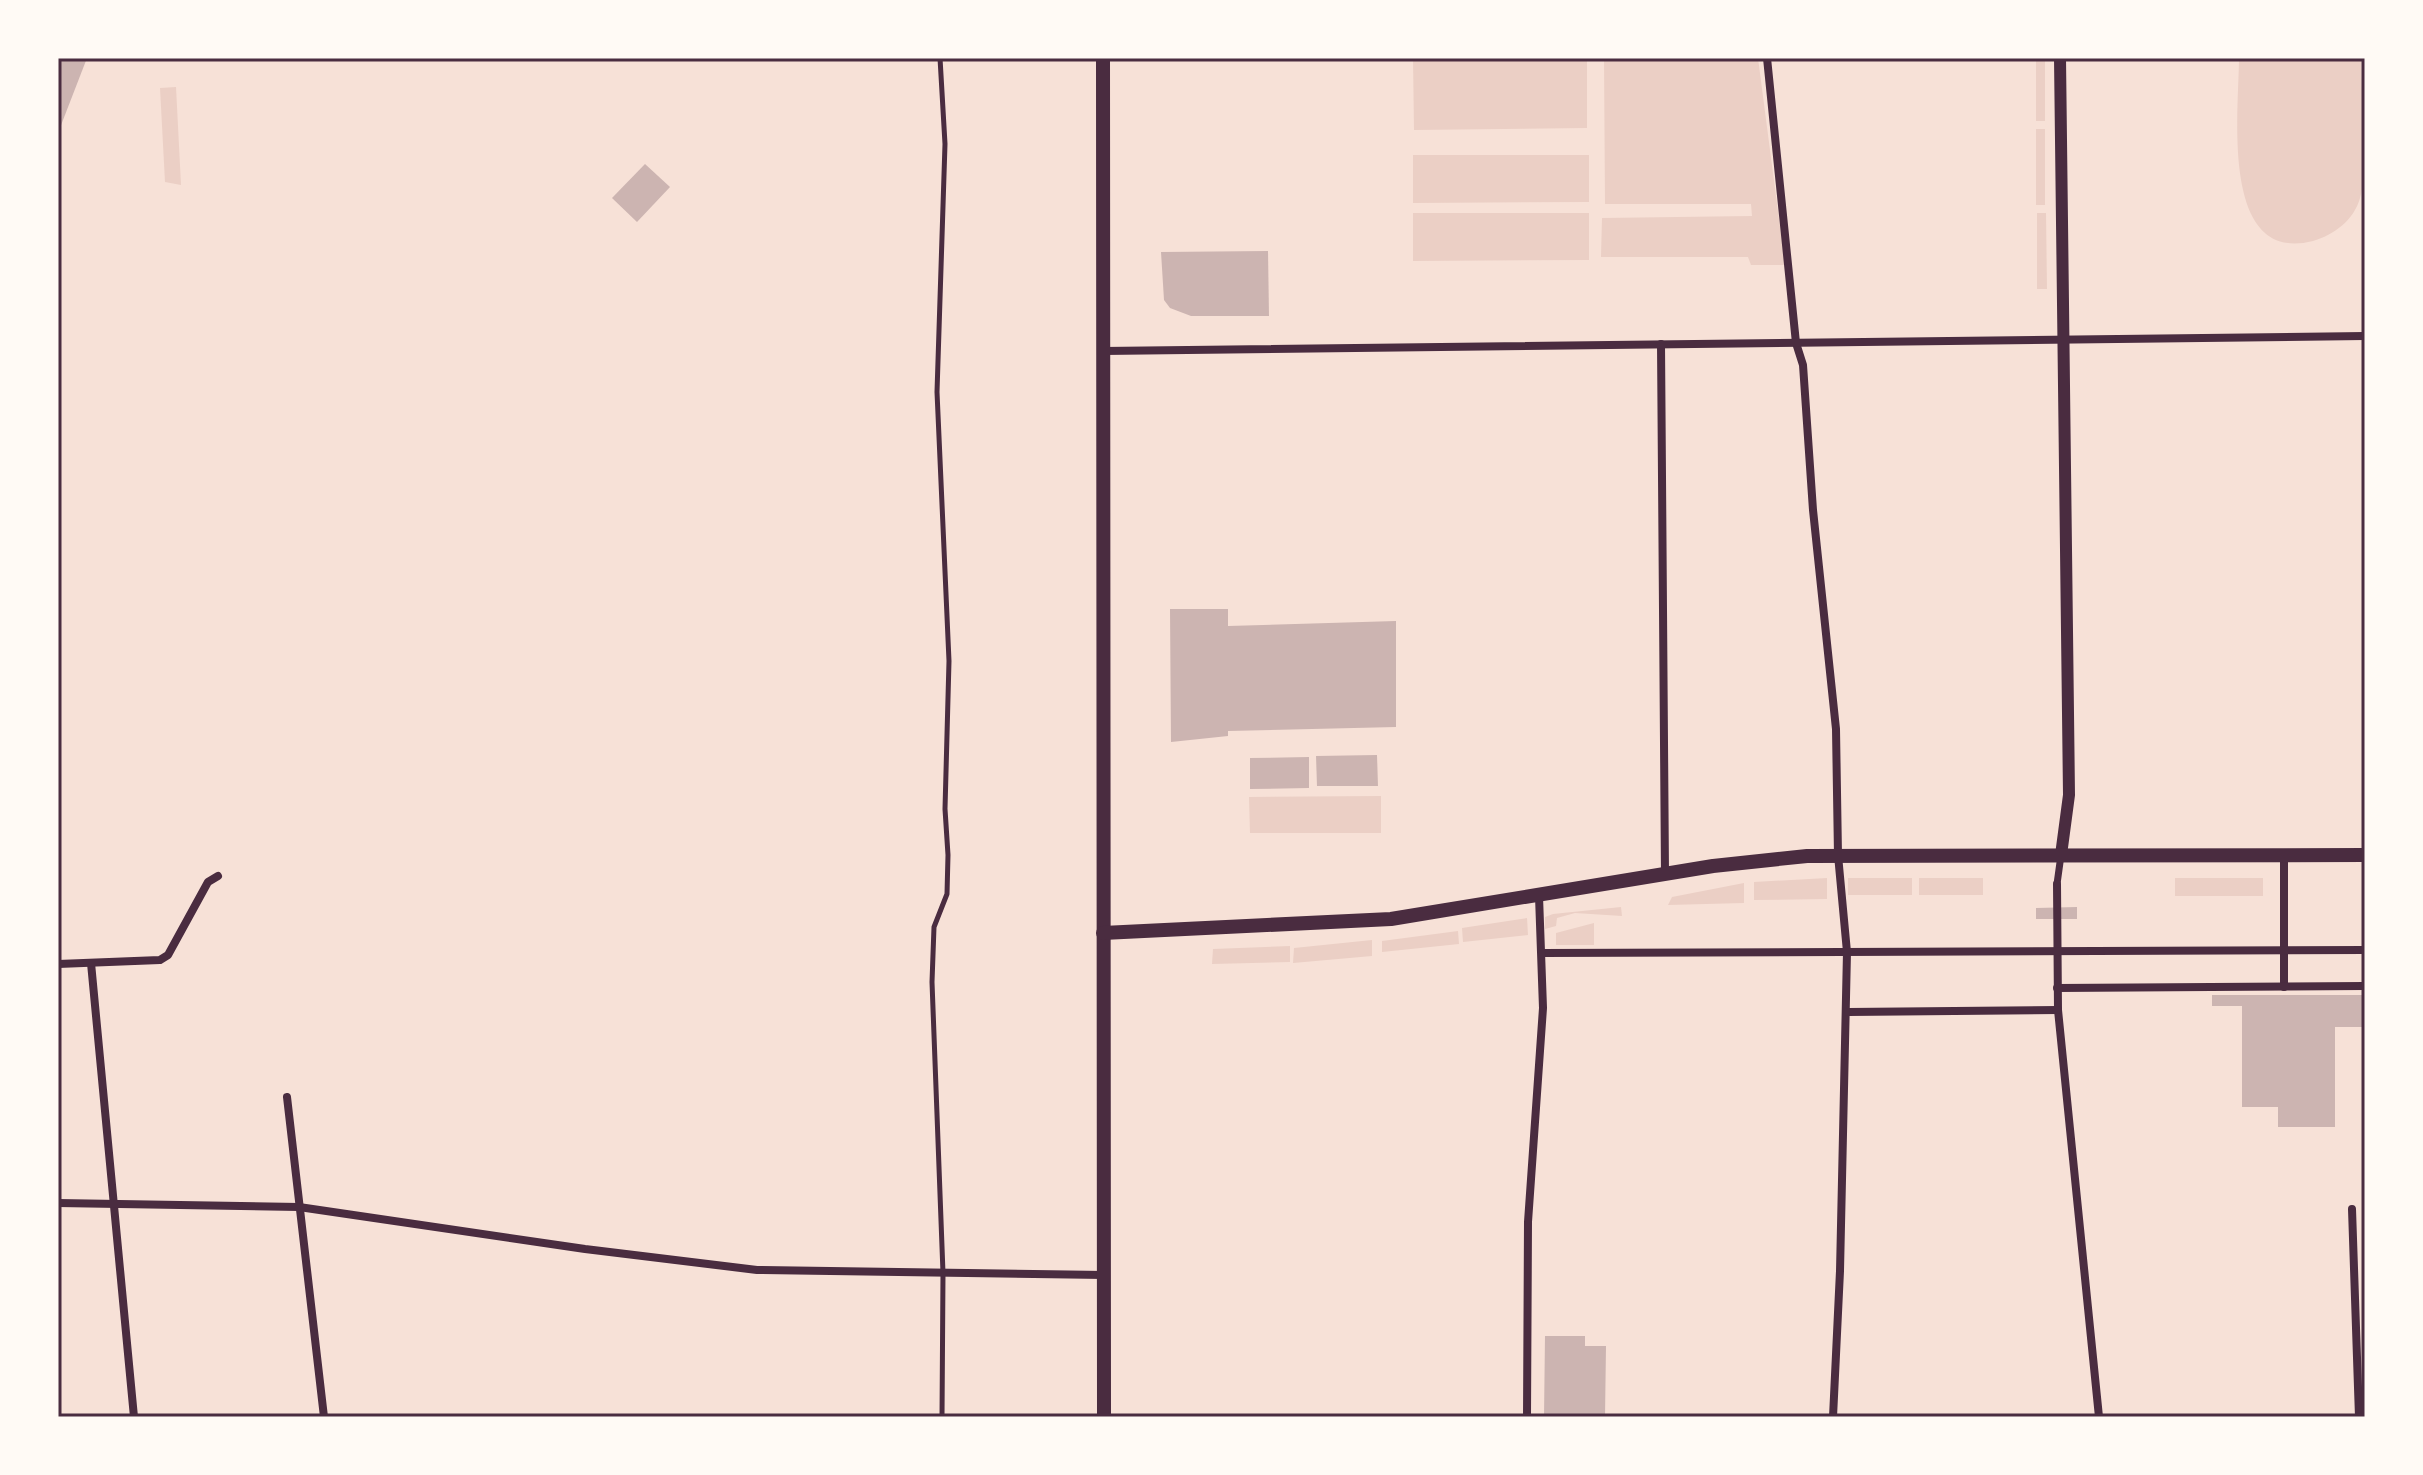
<svg xmlns="http://www.w3.org/2000/svg" width="2423" height="1475" font-family="Cabin,sans-serif">
<style>
.green{fill:#ebcfc5}
.building{fill:#ccb4b1}
.lines{fill:none;stroke-linecap:round;stroke-linejoin:round}
.service{stroke:#4a2c40;stroke-width:5}
.pedestrian{stroke:#4a2c40;stroke-width:7}
.minor{stroke:#4a2c40;stroke-width:8}
.tertiary{stroke:#4a2c40;stroke-width:12}
.secondary{stroke:#4a2c40;stroke-width:14}
.neatline{fill:none;stroke:#4a2c40;stroke-width:3}
</style>
<rect width="100%" height="100%" fill="#f7e1d7"/>
<g class="green">
<path d="M 1413,58 L 1587,58 L 1587,128 L 1414,130 Z"/>
<path d="M 1604,58 L 1758,58 L 1785,265 L 1751,265 L 1748,257 L 1601,257 L 1602,218 L 1752,216 L 1751,204 L 1605,204 Z"/>
<rect x="2036" y="58" width="9" height="63"/>
<path d="M 2239,58 L 2361,58 C 2361,92 2369,169 2360,198 C 2354,220 2334,235 2313,241 C 2219,265 2239,109 2239,58 Z"/>
<path d="M 176,87 L 181,185 L 165,182 L 160,88 Z"/>
<rect x="2036" y="129" width="9" height="76"/>
<path d="M 1413,155 L 1589,155 L 1589,202 L 1413,203 Z"/>
<path d="M 1413,213 L 1589,213 L 1589,260 L 1413,261 Z"/>
<path d="M 2037,213 L 2046,213 L 2047,289 L 2037,289 Z"/>
<path d="M 1381,796 L 1381,833 L 1250,833 L 1249,797 Z"/>
<path d="M 1827,878 L 1827,899 L 1754,900 L 1754,882 Z"/>
<rect x="1848" y="878" width="64" height="17"/>
<rect x="1919" y="878" width="64" height="17"/>
<rect x="2175" y="878" width="88" height="18"/>
<path d="M 1744,883 L 1744,903 L 1668,905 L 1672,897 Z"/>
<path d="M 1621,907 L 1622,916 L 1575,913 L 1557,918 L 1556,926 L 1545,929 L 1545,917 L 1553,914 Z"/>
<path d="M 1527,918 L 1528,935 L 1463,942 L 1462,928 Z"/>
<path d="M 1594,923 L 1594,945 L 1556,945 L 1556,933 Z"/>
<path d="M 1458,931 L 1459,944 L 1382,952 L 1382,941 Z"/>
<path d="M 1372,940 L 1372,956 L 1293,963 L 1294,948 Z"/>
<path d="M 1290,946 L 1290,962 L 1212,964 L 1213,949 Z"/>
</g>
<g class="building">
<path d="M 58,58 L 87,58 L 58,133 Z"/>
<path d="M 645,164 L 670,187 L 637,222 L 612,198 Z"/>
<path d="M 1268,251 L 1269,316 L 1191,316 L 1170,308 L 1164,300 L 1161,252 Z"/>
<path d="M 1170,609 L 1228,609 L 1228,626 L 1396,621 L 1396,727 L 1228,731 L 1228,736 L 1171,742 Z"/>
<path d="M 1377,755 L 1378,786 L 1317,786 L 1316,756 Z"/>
<path d="M 1309,757 L 1309,788 L 1250,789 L 1250,758 Z"/>
<path d="M 2077,907 L 2077,919 L 2036,919 L 2036,908 Z"/>
<path d="M 2212,995 L 2365,995 L 2365,1027 L 2335,1027 L 2335,1127 L 2278,1127 L 2278,1107 L 2242,1107 L 2242,1006 L 2212,1006 Z"/>
<path d="M 1545,1336 L 1585,1336 L 1585,1346 L 1606,1346 L 1605,1417 L 1544,1417 Z"/>
</g>
<g class="lines">
<path class="service" d="M 940,58 L 945,144 L 937,392 L 949,661 L 945,809 L 948,855 L 947,894 L 934,927 L 932,982 L 943,1273 L 942,1417"/>
<path class="pedestrian" d="M 2057,884 L 2061,855"/>
<g class="minor">
<path d="M 1767,58 L 1796,343 L 1803,365 L 1813,510 L 1836,729 L 1838,855 L 1847,952 L 1840,1271 L 1833,1417"/>
<path d="M 1661,344 L 1665,874"/>
<path d="M 1103,351 L 2365,336"/>
<path d="M 2284,855 L 2284,987"/>
<path d="M 2057,884 L 2058,1010 L 2099,1417"/>
<path d="M 1543,953 L 2365,950"/>
<path d="M 91,963 L 134,1417"/>
<path d="M 58,964 L 160,960 L 168,955 L 208,882 L 218,876"/>
<path d="M 2057,988 L 2365,986"/>
<path d="M 1848,1012 L 2058,1010"/>
<path d="M 287,1097 L 324,1417"/>
<path d="M 58,1203 L 299,1207 L 585,1249 L 757,1270 L 1104,1275"/>
<path d="M 2352,1209 L 2359,1417"/>
<path d="M 1527,1417 L 1528,1222 L 1543,1008 L 1539,896"/>
</g>
<path class="tertiary" d="M 2060,58 L 2069,795 L 2061,855"/>
<g class="secondary">
<path d="M 1103,58 L 1104,1417"/>
<path d="M 1103,933 L 1391,919 L 1713,866 L 1807,856 L 2365,855"/>
</g>
</g>
<rect width="2423" height="1475" fill="none" stroke="#fffaf5" stroke-width="120"/>
<rect x="60" y="60" width="2303" height="1355" class="neatline"/>
</svg>
